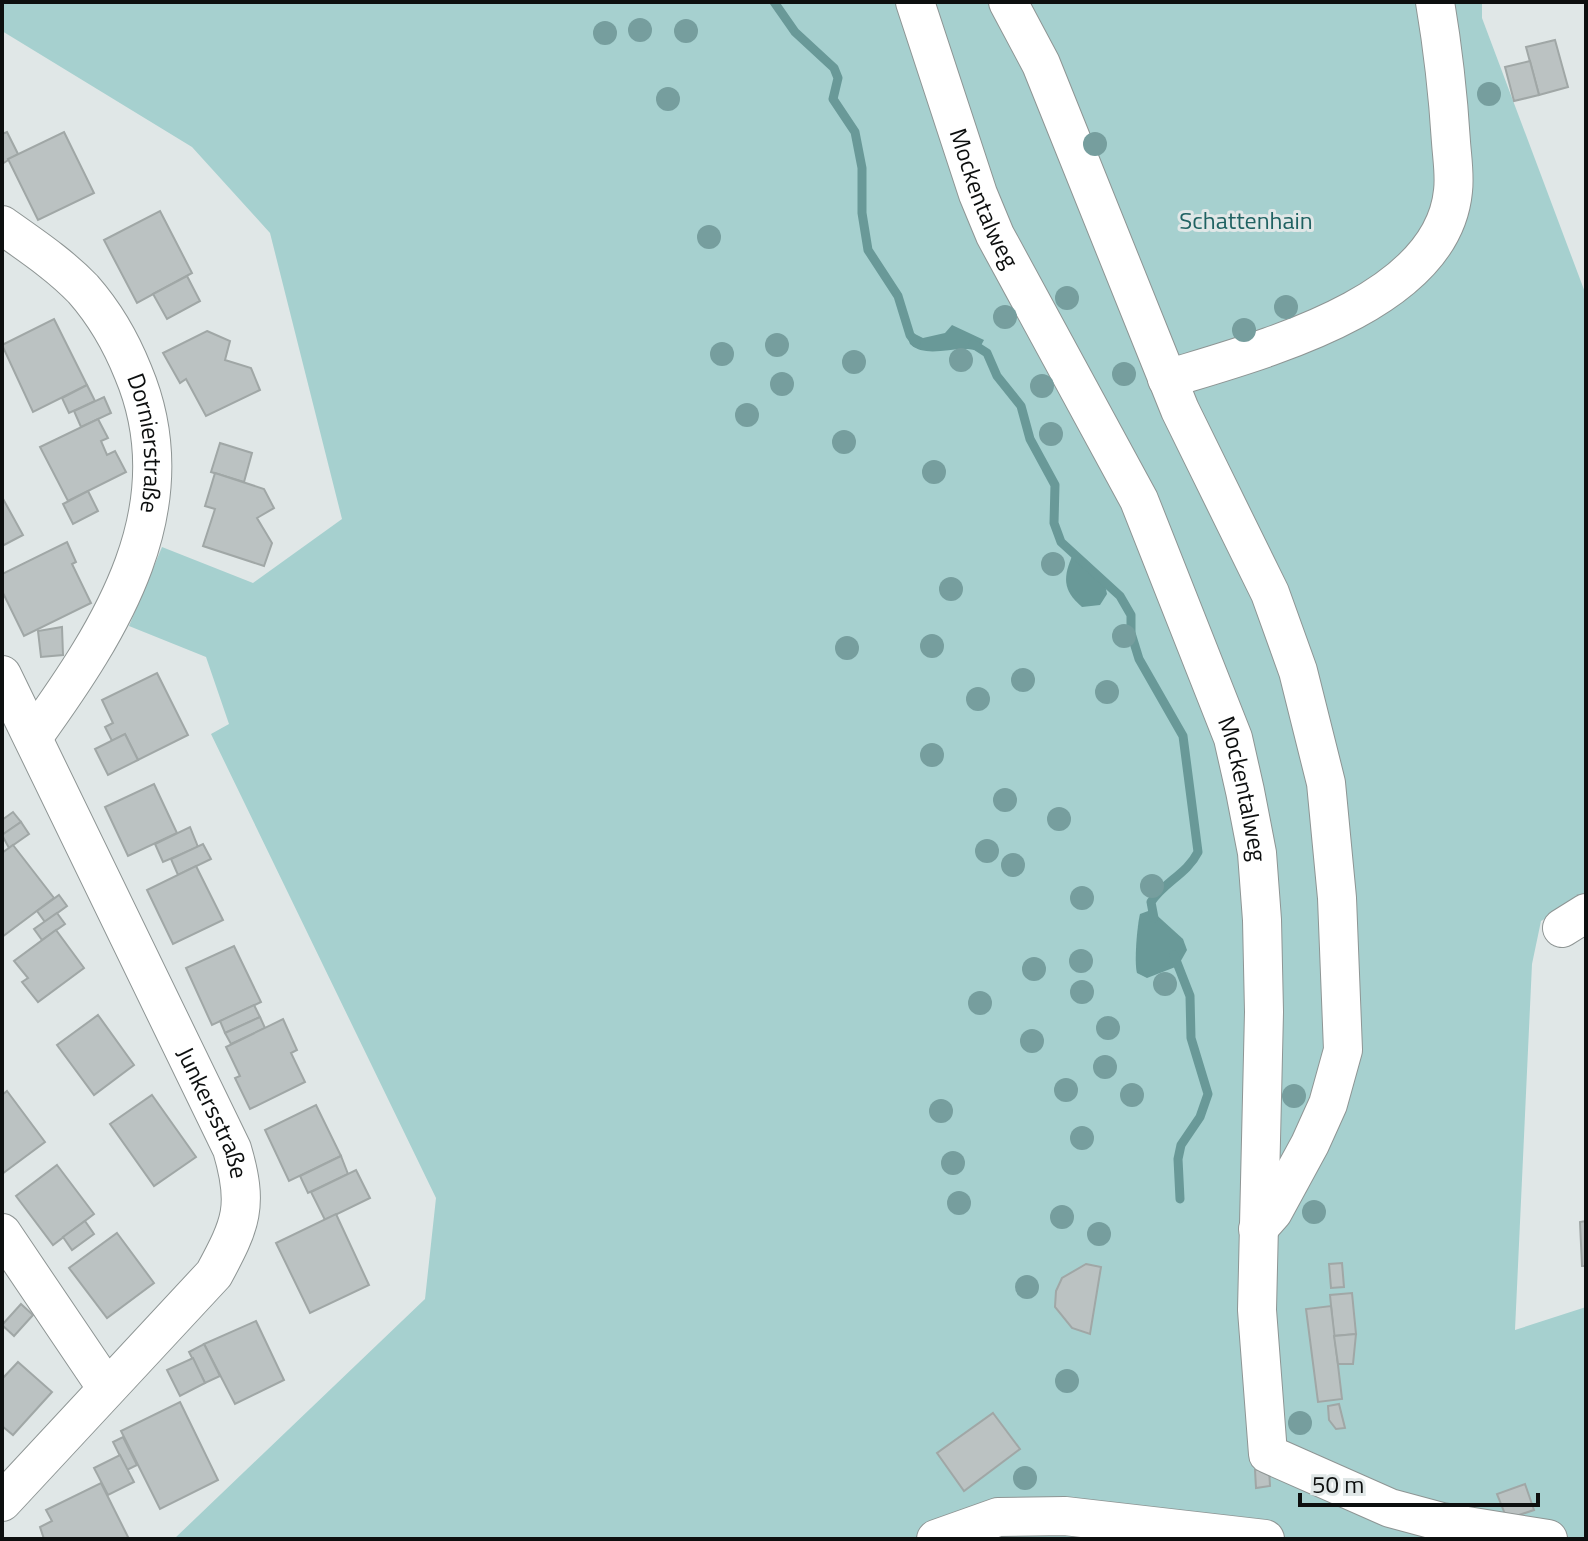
<svg xmlns="http://www.w3.org/2000/svg" width="1588" height="1541" font-family="'Titillium Web',sans-serif">
<style>
.green{fill:#a6d0cf}
.water{fill:#699998}
.lines{fill:none;stroke-linecap:round;stroke-linejoin:round}
.stream{stroke:#699998;stroke-width:9}
.building{fill:#bbc2c2;stroke:#a0a7a6;stroke-width:2}
.minor-casing{stroke:#8e9594;stroke-width:40}
.minor{stroke:#fff;stroke-width:38}
.tree{fill:#769e9e}
.labels{text-anchor:middle;stroke-width:6;stroke-linejoin:round;paint-order:stroke}
.street-label{font-size:24px;fill:#0d0f0f;stroke:#e0e7e7}
.park-label{font-size:24px;fill:#206262;stroke:#e0e7e7}
</style>
<rect width="100%" height="100%" fill="#e0e7e7"/>
<path class="green" d="M 2,2 L 1482,2 L 1482,18 L 1586,295 L 1586,895 L 1541,921 L 1532,964 L 1515,1330 L 1586,1307 L 1586,1539 L 174,1539 L 425,1299 L 436,1198 L 211,734 L 229,724 L 206,657 L 129,626 L 162,547 L 253,583 L 342,519 L 270,233 L 192,147 L 2,31 Z"/>
<g class="water">
<path d="M 952,325 L 984,340 L 978,351 C 957,344 927,360 910,344 L 907,335 L 913,333 L 923,338 L 945,333 Z"/>
<path d="M 1073,554 L 1104,580 L 1107,594 L 1100,605 L 1082,607 C 1062,590 1063,577 1073,554 Z"/>
<path d="M 1151,910 L 1183,939 L 1187,950 L 1178,966 L 1147,978 L 1137,973 C 1134,963 1137,926 1140,914 Z"/>
</g>
<g class="lines">
<g class="stream">
<path d="M 774,2 L 795,32 L 834,68 L 838,78 L 833,99 L 855,132 L 862,168 L 862,213 L 868,250 L 898,296 L 910,335 L 916,343"/>
<path d="M 973,344 L 987,353 L 997,376 L 1021,406 L 1030,439 L 1055,485 L 1054,523 L 1061,542 L 1120,596 L 1131,615 L 1131,633 L 1139,659 L 1183,736 L 1198,852 C 1187,874 1164,882 1151,902 L 1154,918"/>
<path d="M 1174,955 L 1190,996 L 1191,1038 L 1208,1094 L 1200,1117 L 1181,1145 L 1178,1159 L 1180,1199"/>
</g>
</g>
<g class="building">
<path d="M 1555,40 L 1568,87 L 1539,95 L 1526,47 Z"/>
<path d="M 1530,61 L 1539,95 L 1514,101 L 1505,67 Z"/>
<path d="M 7,132 L 18,154 L 2,164 L 2,134 Z"/>
<path d="M 64,132 L 94,193 L 38,220 L 8,159 Z"/>
<path d="M 160,211 L 192,273 L 137,303 L 104,240 Z"/>
<path d="M 187,276 L 200,301 L 167,319 L 153,294 Z"/>
<path d="M 54,319 L 87,385 L 33,412 L 2,345 Z"/>
<path d="M 207,331 L 230,341 L 225,360 L 251,368 L 260,390 L 206,416 L 186,379 L 180,383 L 163,353 Z"/>
<path d="M 87,385 L 95,401 L 69,413 L 62,398 Z"/>
<path d="M 104,397 L 111,413 L 81,427 L 74,411 Z"/>
<path d="M 98,419 L 108,438 L 101,441 L 107,455 L 115,451 L 126,472 L 68,501 L 40,447 Z"/>
<path d="M 220,443 L 252,453 L 244,482 L 211,472 Z"/>
<path d="M 215,473 L 264,489 L 274,508 L 257,518 L 272,543 L 264,566 L 203,546 L 215,509 L 205,506 Z"/>
<path d="M 88,491 L 98,511 L 73,524 L 63,504 Z"/>
<path d="M 2,497 L 23,535 L 2,546 Z"/>
<path d="M 67,542 L 76,562 L 72,564 L 91,603 L 24,636 L 2,591 L 2,574 Z"/>
<path d="M 62,627 L 63,655 L 41,657 L 38,631 Z"/>
<path d="M 157,673 L 188,735 L 138,760 L 125,734 L 112,741 L 105,727 L 113,723 L 102,700 Z"/>
<path d="M 125,734 L 138,760 L 108,775 L 95,749 Z"/>
<path d="M 154,784 L 177,833 L 128,856 L 105,807 Z"/>
<path d="M 13,812 L 21,822 L 2,835 L 2,820 Z"/>
<path d="M 21,822 L 29,834 L 9,848 L 2,835 Z"/>
<path d="M 190,827 L 198,847 L 163,862 L 155,844 Z"/>
<path d="M 203,844 L 211,859 L 178,875 L 171,859 Z"/>
<path d="M 13,845 L 54,898 L 2,937 L 2,853 Z"/>
<path d="M 196,866 L 223,920 L 173,944 L 147,890 Z"/>
<path d="M 59,895 L 67,906 L 45,922 L 37,911 Z"/>
<path d="M 57,913 L 65,924 L 42,940 L 34,929 Z"/>
<path d="M 56,930 L 84,968 L 38,1002 L 22,982 L 28,978 L 14,961 Z"/>
<path d="M 234,946 L 261,1002 L 212,1025 L 186,968 Z"/>
<path d="M 254,1005 L 260,1017 L 225,1033 L 220,1021 Z"/>
<path d="M 98,1015 L 134,1065 L 94,1095 L 57,1045 Z"/>
<path d="M 260,1017 L 265,1028 L 231,1044 L 225,1033 Z"/>
<path d="M 283,1019 L 297,1050 L 291,1053 L 305,1082 L 250,1109 L 235,1078 L 240,1076 L 226,1047 Z"/>
<path d="M 7,1091 L 45,1142 L 2,1174 L 2,1095 Z"/>
<path d="M 152,1095 L 196,1157 L 154,1186 L 110,1124 Z"/>
<path d="M 316,1105 L 341,1156 L 289,1181 L 265,1130 Z"/>
<path d="M 341,1156 L 348,1174 L 308,1193 L 300,1176 Z"/>
<path d="M 57,1165 L 94,1214 L 53,1245 L 16,1196 Z"/>
<path d="M 356,1170 L 370,1198 L 325,1220 L 311,1192 Z"/>
<path d="M 336,1214 L 369,1285 L 310,1313 L 276,1243 Z"/>
<path d="M 85,1221 L 94,1234 L 72,1250 L 63,1237 Z"/>
<path d="M 1586,1221 L 1586,1266 L 1582,1266 L 1580,1222 Z"/>
<path d="M 117,1233 L 154,1283 L 107,1318 L 69,1268 Z"/>
<path d="M 1342,1263 L 1344,1287 L 1331,1288 L 1329,1264 Z"/>
<path d="M 1086,1264 L 1101,1267 L 1090,1334 L 1072,1328 L 1055,1307 L 1056,1291 L 1062,1278 Z"/>
<path d="M 1352,1293 L 1356,1334 L 1334,1336 L 1330,1295 Z"/>
<path d="M 21,1304 L 33,1315 L 14,1336 L 2,1325 Z"/>
<path d="M 1331,1306 L 1342,1399 L 1318,1402 L 1306,1309 Z"/>
<path d="M 256,1321 L 284,1380 L 235,1404 L 204,1344 Z"/>
<path d="M 1356,1334 L 1353,1364 L 1338,1364 L 1334,1336 Z"/>
<path d="M 204,1344 L 220,1376 L 205,1383 L 189,1352 Z"/>
<path d="M 193,1358 L 205,1383 L 180,1396 L 167,1370 Z"/>
<path d="M 18,1362 L 52,1392 L 13,1435 L 2,1426 L 2,1379 Z"/>
<path d="M 180,1402 L 218,1480 L 160,1509 L 121,1431 Z"/>
<path d="M 1339,1404 L 1345,1428 L 1336,1429 L 1329,1420 L 1328,1406 Z"/>
<path d="M 993,1413 L 1020,1449 L 964,1491 L 937,1453 Z"/>
<path d="M 123,1437 L 137,1465 L 127,1470 L 113,1442 Z"/>
<path d="M 120,1455 L 134,1482 L 108,1495 L 94,1468 Z"/>
<path d="M 1269,1469 L 1270,1486 L 1256,1488 L 1255,1470 Z"/>
<path d="M 101,1483 L 129,1539 L 44,1539 L 40,1527 L 52,1521 L 46,1510 Z"/>
<path d="M 1525,1484 L 1534,1510 L 1507,1519 L 1497,1494 Z"/>
</g>
<g class="lines">
<defs>
<g id="minor">
<path id="s1" d="M 915,2 L 978,194 L 995,235 L 1139,500 L 1233,738 L 1245,791 L 1257,853 L 1262,920 L 1264,1012 L 1257,1310 L 1268,1454 L 1390,1508 L 1442,1522 L 1548,1539"/>
<path d="M 1008,2 L 1041,64 L 1180,410 L 1270,593 L 1298,671 L 1326,783 L 1337,898 L 1343,1050 L 1328,1104 L 1310,1144 L 1273,1212 L 1258,1229"/>
<path id="s2" d="M 2,225 C 30,245 59,264 83,289 C 105,314 121,342 133,372 C 190,507 111,629 34,736"/>
<path d="M 1167,379 C 1258,351 1442,305 1453,191 C 1455,175 1452,157 1451,142 C 1448,94 1443,49 1435,2"/>
<path id="s3" d="M 2,675 L 232,1149 C 249,1206 241,1224 214,1274 L 2,1502"/>
<path d="M 1562,928 L 1586,913"/>
<path d="M 2,1233 L 106,1387"/>
<path d="M 936,1539 L 998,1517 L 1065,1516 L 1265,1539"/>
</g>
</defs>
<use href="#minor" class="minor-casing"/>
<use href="#minor" class="minor"/>
</g>
<g class="tree">
<circle cx="640" cy="30" r="12"/>
<circle cx="686" cy="31" r="12"/>
<circle cx="605" cy="33" r="12"/>
<circle cx="1489" cy="94" r="12"/>
<circle cx="668" cy="99" r="12"/>
<circle cx="1095" cy="144" r="12"/>
<circle cx="709" cy="237" r="12"/>
<circle cx="1067" cy="298" r="12"/>
<circle cx="1286" cy="307" r="12"/>
<circle cx="1005" cy="317" r="12"/>
<circle cx="1244" cy="330" r="12"/>
<circle cx="777" cy="345" r="12"/>
<circle cx="722" cy="354" r="12"/>
<circle cx="961" cy="360" r="12"/>
<circle cx="854" cy="362" r="12"/>
<circle cx="1124" cy="374" r="12"/>
<circle cx="782" cy="384" r="12"/>
<circle cx="1042" cy="386" r="12"/>
<circle cx="747" cy="415" r="12"/>
<circle cx="1051" cy="434" r="12"/>
<circle cx="844" cy="442" r="12"/>
<circle cx="934" cy="472" r="12"/>
<circle cx="1053" cy="564" r="12"/>
<circle cx="951" cy="589" r="12"/>
<circle cx="1124" cy="636" r="12"/>
<circle cx="932" cy="646" r="12"/>
<circle cx="847" cy="648" r="12"/>
<circle cx="1023" cy="680" r="12"/>
<circle cx="1107" cy="692" r="12"/>
<circle cx="978" cy="699" r="12"/>
<circle cx="932" cy="755" r="12"/>
<circle cx="1005" cy="800" r="12"/>
<circle cx="1059" cy="819" r="12"/>
<circle cx="987" cy="851" r="12"/>
<circle cx="1013" cy="865" r="12"/>
<circle cx="1152" cy="886" r="12"/>
<circle cx="1082" cy="898" r="12"/>
<circle cx="1081" cy="961" r="12"/>
<circle cx="1034" cy="969" r="12"/>
<circle cx="1165" cy="984" r="12"/>
<circle cx="1082" cy="992" r="12"/>
<circle cx="980" cy="1003" r="12"/>
<circle cx="1108" cy="1028" r="12"/>
<circle cx="1032" cy="1041" r="12"/>
<circle cx="1105" cy="1067" r="12"/>
<circle cx="1066" cy="1090" r="12"/>
<circle cx="1132" cy="1095" r="12"/>
<circle cx="1294" cy="1096" r="12"/>
<circle cx="941" cy="1111" r="12"/>
<circle cx="1082" cy="1138" r="12"/>
<circle cx="953" cy="1163" r="12"/>
<circle cx="959" cy="1203" r="12"/>
<circle cx="1314" cy="1212" r="12"/>
<circle cx="1062" cy="1217" r="12"/>
<circle cx="1099" cy="1234" r="12"/>
<circle cx="1027" cy="1287" r="12"/>
<circle cx="1067" cy="1381" r="12"/>
<circle cx="1300" cy="1423" r="12"/>
<circle cx="1025" cy="1478" r="12"/>
</g>
<g class="labels">
<g class="street-label">
<text dy="8" stroke="none"><textPath href="#s1" startOffset="208">Mockentalweg</textPath></text>
<text dy="8" stroke="none"><textPath href="#s2" startOffset="274">Dornierstraße</textPath></text>
<text dy="8" stroke="none"><textPath href="#s1" startOffset="856">Mockentalweg</textPath></text>
<text dy="8" stroke="none"><textPath href="#s3" startOffset="486">Junkersstraße</textPath></text>
</g>
<g class="park-label">
<text x="1246" y="229">Schattenhain</text>
</g>
</g>
<rect width="1588" height="1541" fill="none" stroke="#0d0f0f" stroke-width="8"/>
<path d="M1300 1493v12h238v-12" fill="none" stroke="#0d0f0f" stroke-width="4"/>
<text x="1312" y="1493" font-size="24" fill="#0d0f0f" stroke="#e0e7e7" stroke-width="6" paint-order="stroke">50 m</text>
</svg>
